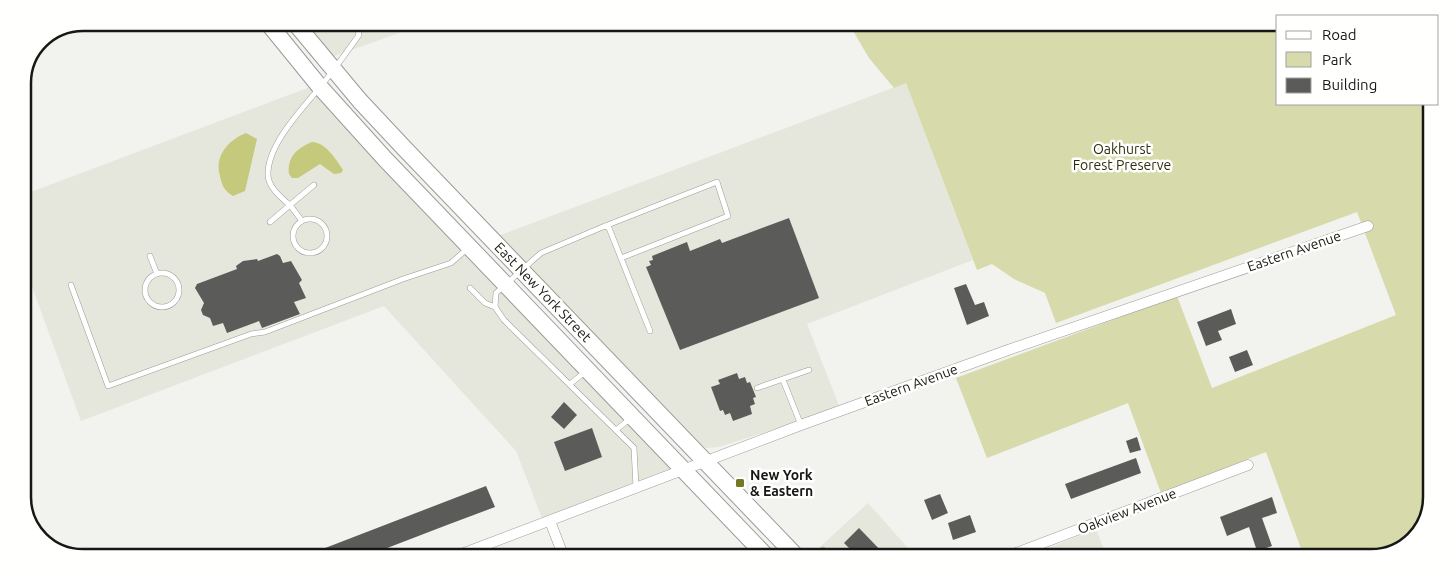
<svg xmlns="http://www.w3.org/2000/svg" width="1454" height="580" font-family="Ubuntu,sans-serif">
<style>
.built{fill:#e6e7dc}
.green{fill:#d7daab}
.water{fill:#c4c97c}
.building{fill:#5b5b59}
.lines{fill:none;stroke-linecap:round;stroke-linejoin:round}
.lane-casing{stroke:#9b9b98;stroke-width:6}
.street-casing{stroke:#9b9b98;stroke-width:11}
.primary-casing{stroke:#9b9b98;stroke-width:18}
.lane{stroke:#fff;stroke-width:5}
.street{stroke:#fff;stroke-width:10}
.primary{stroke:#fff;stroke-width:16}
.poi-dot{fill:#757820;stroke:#fffffe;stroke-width:2}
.labels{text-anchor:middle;stroke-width:5;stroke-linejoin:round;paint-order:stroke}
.park-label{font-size:14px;fill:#2e2f0d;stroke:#fffffe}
.street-label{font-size:14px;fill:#171716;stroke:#fffffe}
.poi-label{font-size:14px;font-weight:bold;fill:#171716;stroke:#fffffe;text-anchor:start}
.rim{fill:none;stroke:#171716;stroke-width:2.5}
</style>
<rect width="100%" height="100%" fill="#f2f2ef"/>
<g class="built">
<path d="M 304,23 L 427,23 L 332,57 Z"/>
<path d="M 906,83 L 973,260 L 807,324 L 840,408 L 719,447 L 706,448 L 697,443 L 498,236 Z"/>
<path d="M 310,87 L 672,468 L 542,518 L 516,451 L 384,306 L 81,421 L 23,262 L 23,195 Z"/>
<path d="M 868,503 L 915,556 L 810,556 Z"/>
<path d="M 1096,529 L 1107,557 L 1026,557 Z"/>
</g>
<path class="green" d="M 849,24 L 1278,26 L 1278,104 L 1431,104 L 1428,517 L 1408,545 L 1371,557 L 1304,557 L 1266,452 L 1161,493 L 1128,403 L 987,458 L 956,378 L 1177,296 L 1212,388 L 1396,315 L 1357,212 L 1056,323 L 1045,293 L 1014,279 L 992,264 L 977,270 L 906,83 L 894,88 L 869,58 Z"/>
<g class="water">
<path d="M 246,133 L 257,139 L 245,191 L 233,196 C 224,191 222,185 220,176 C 214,157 228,140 246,133 Z"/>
<path d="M 312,142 C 325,142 336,159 343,170 L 341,173 L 334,174 L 320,164 L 298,178 L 292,178 L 289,174 C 287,157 297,148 312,142 Z"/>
</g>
<g class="building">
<path d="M 789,218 L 819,298 L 680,350 L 646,267 L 651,265 L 649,261 L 653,260 L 652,256 L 687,242 L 690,251 L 720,239 L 722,243 Z"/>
<path d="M 277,254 L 280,256 L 283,263 L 291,261 L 302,280 L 299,283 L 306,298 L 294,302 L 300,314 L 262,328 L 259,321 L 227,333 L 223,323 L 213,326 L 210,318 L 203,315 L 201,310 L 204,303 L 195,288 L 197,284 L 237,269 L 236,266 L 243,261 L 257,259 L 258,261 Z"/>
<path d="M 966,284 L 975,305 L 984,302 L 989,316 L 967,325 L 954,288 Z"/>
<path d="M 1231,309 L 1236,324 L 1218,331 L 1222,340 L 1206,346 L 1197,322 Z"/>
<path d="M 1247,350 L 1253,365 L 1235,372 L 1229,357 Z"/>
<path d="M 737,373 L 739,379 L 745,377 L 747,383 L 750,382 L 756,397 L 753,398 L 755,404 L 750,406 L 752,414 L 733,421 L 730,413 L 725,415 L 723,410 L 720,411 L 711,387 L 720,384 L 718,380 Z"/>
<path d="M 564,402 L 577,415 L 564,429 L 551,417 Z"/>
<path d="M 592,428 L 602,457 L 565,471 L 554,442 Z"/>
<path d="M 1137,437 L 1141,450 L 1130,453 L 1126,441 Z"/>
<path d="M 1136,458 L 1141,473 L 1071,499 L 1065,484 Z"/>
<path d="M 486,486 L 495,507 L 447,525 L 369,555 L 307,555 Z"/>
<path d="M 940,494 L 948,513 L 932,520 L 924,500 Z"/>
<path d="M 1272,497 L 1277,513 L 1262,518 L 1272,546 L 1257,551 L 1249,527 L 1227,536 L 1220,517 Z"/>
<path d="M 970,515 L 976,532 L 953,540 L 948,523 Z"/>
<path d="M 859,528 L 886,556 L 857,556 L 844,543 Z"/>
</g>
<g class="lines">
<defs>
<g id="lane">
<path d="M 314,185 L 290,205 C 281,198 268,187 268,175 C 267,143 306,105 325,81 C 337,66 348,50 359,35 L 357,23"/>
<circle cx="310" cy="236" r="17"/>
<path d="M 270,222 L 290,205 L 302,221"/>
<path d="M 605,226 L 717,182 L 728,216 L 621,258"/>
<path d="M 150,256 L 157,274"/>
<circle cx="162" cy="290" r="17"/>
<path d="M 71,285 L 108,386 L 251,334 L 265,332 L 403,279 L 451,263 L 468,248"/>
<path d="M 470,288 L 485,303 L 495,307"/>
<path d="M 783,380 L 801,425"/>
<path d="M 570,384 L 585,372"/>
<path d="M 757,388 L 809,370"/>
<path d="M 616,430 L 631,418"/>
<path d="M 636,487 L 634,448 L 504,320 L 495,307 L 496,293 L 541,253 L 605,226 L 609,228 L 650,331"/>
<path d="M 817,556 L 823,550 L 830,556"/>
</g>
<g id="street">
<path d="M 550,521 L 563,555"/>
<path d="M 459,555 L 801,425 L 1008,350 L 1368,226"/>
<path d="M 1006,557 L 1248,465"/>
</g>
<g id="primary">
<path d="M 268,23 L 320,87 L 385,159 L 766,556"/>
<path d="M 295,23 L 360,101 L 405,149 L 796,556"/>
</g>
</defs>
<use href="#lane" class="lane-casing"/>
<use href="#street" class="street-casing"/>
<use href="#primary" class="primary-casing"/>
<use href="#lane" class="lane"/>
<use href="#street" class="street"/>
<use href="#primary" class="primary"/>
</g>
<rect class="poi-dot" x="735" y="478" width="10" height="10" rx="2.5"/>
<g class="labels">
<g class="park-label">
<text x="1122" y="154">Oakhurst<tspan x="1122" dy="16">Forest Preserve</tspan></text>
</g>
<g class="street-label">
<text transform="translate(1294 251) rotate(-19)" y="5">Eastern Avenue</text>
<text transform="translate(543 292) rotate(46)" y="5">East New York Street</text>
<text transform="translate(911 385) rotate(-20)" y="5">Eastern Avenue</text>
<text transform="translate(1127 511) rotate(-21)" y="5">Oakview Avenue</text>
</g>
<g class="poi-label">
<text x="750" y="480">New York<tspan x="750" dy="16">&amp; Eastern</tspan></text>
</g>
</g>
<path d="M0 0H1454V580H0ZM83 31H1371A52 52 0 0 1 1423 83V497A52 52 0 0 1 1371 549H83A52 52 0 0 1 31 497V83A52 52 0 0 1 83 31Z" fill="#fffffe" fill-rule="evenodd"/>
<path class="rim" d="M83 31H1371A52 52 0 0 1 1423 83V497A52 52 0 0 1 1371 549H83A52 52 0 0 1 31 497V83A52 52 0 0 1 83 31Z"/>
<rect x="1276" y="15" width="162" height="90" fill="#fffffe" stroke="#a2a2a1"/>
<rect x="1286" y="31" width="25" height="8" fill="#ffffff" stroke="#a2a2a1"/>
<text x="1322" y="40" font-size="15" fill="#171716">Road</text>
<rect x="1286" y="52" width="25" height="15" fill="#d7daab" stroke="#a2a2a1"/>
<text x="1322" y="65" font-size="15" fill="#171716">Park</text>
<rect x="1286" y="78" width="25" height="15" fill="#5b5b59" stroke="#a2a2a1"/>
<text x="1322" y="90" font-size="15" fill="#171716">Building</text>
</svg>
